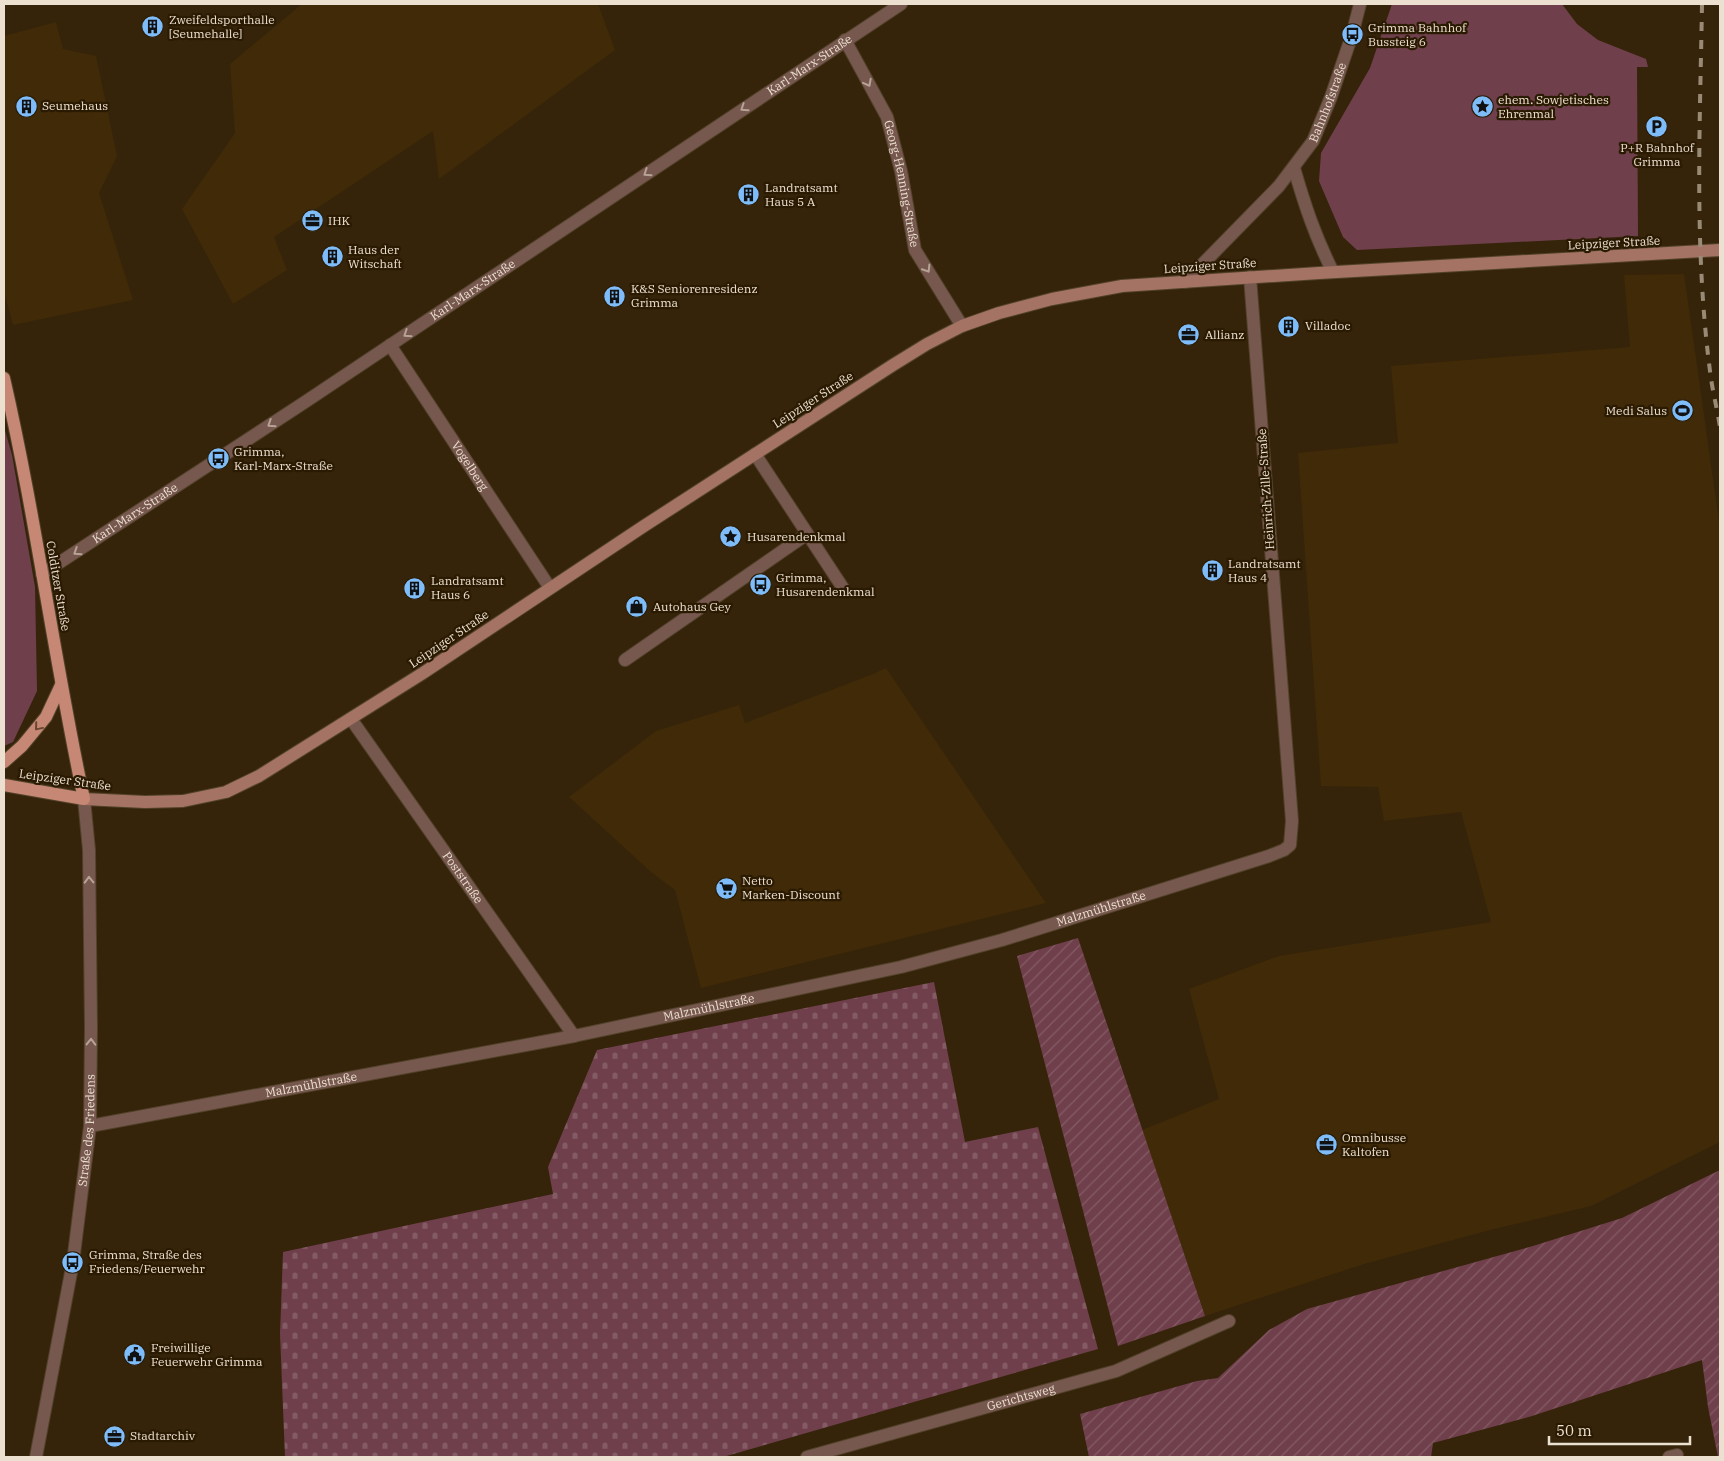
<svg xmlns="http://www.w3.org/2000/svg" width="1724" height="1461" font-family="'IBM Plex Serif',serif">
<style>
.built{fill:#402a08}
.green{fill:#6f404c}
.cemetery{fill:url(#cemetery-stones)}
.garden{fill:url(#garden-furrows)}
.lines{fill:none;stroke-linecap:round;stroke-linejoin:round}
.minor-casing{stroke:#52422a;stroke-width:14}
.tertiary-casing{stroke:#52422a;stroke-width:14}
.secondary-casing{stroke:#52422a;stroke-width:14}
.primary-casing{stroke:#52422a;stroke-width:14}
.minor{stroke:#77584f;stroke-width:12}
.tertiary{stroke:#77584f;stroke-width:12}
.secondary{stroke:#a47364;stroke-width:12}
.primary{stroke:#c68874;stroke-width:12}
.rail{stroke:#998a76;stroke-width:4;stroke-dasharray:9 9;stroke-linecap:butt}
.oneway{stroke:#b7a396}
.oneway2{stroke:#694630}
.labels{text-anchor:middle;stroke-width:4.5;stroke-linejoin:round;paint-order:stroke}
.poi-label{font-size:12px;fill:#ece0d1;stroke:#2b1a02;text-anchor:start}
.street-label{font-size:12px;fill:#ece0d1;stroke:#2b1a02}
</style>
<defs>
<pattern id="cemetery-stones" width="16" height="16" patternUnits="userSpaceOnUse" patternTransform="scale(1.25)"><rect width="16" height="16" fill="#6f404c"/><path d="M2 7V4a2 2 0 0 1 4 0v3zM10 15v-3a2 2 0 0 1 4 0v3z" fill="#845b65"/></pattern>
<pattern id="garden-furrows" width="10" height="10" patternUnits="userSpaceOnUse" patternTransform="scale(1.25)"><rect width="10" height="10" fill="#6f404c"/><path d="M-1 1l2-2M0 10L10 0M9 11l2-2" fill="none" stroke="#845b65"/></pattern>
</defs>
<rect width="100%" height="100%" fill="#35240a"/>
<g class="built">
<path d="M 302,4 L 598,4 L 615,50 L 439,179 L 433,131 L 274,237 L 287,270 L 233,304 L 182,209 L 235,133 L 230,64 Z"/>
<path d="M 56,22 L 63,49 L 96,56 L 117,156 L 99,193 L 133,300 L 13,325 L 4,292 L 4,36 Z"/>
<path d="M 1684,274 L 1720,528 L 1720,1142 L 1591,1206 L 1490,1230 L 1364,1264 L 1205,1316 L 1142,1130 L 1219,1099 L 1189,989 L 1279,956 L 1491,922 L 1461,812 L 1384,821 L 1378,787 L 1321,786 L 1298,453 L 1398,443 L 1391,366 L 1630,347 L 1624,275 Z"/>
<path d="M 886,668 L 1046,903 L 701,988 L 675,890 L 651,872 L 569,797 L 656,731 L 739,705 L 745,723 L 873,674 Z"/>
</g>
<g class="green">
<path d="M 1392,4 L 1562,4 L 1577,24 L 1598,40 L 1646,59 L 1648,67 L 1637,67 L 1638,236 L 1357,250 L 1343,237 L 1319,181 L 1321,153 L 1370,68 Z"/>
<path d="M 4,427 L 12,455 L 35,587 L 37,691 L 13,742 L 4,746 Z"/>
</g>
<path class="cemetery" d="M 934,982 L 965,1142 L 1038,1127 L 1098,1349 L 723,1457 L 285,1457 L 280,1334 L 283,1252 L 553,1194 L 548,1167 L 597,1050 Z"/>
<g class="garden">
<path d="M 1078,938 L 1205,1316 L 1118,1346 L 1017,956 Z"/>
<path d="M 1720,1170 L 1720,1457 L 1718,1457 L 1708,1407 L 1702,1360 L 1532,1416 L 1433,1443 L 1431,1457 L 1089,1457 L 1080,1414 L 1197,1381 L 1218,1378 L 1269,1330 L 1307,1309 L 1533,1246 L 1622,1218 Z"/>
</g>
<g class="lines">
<defs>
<g id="minor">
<path id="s1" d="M 845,40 L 887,117 L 901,171 L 915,250 L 962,326"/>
<path d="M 1294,168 C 1305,206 1315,236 1333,272"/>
<path id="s2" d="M 1185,282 L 1279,186 L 1313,141 L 1331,97 L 1352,35 L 1360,4"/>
<path id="s3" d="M 390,345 L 550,588"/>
<path d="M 755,454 L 843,588"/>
<path id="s4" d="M 42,574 L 305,402 L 901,4"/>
<path d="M 625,660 L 807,534"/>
<path id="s5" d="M 351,719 L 574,1036"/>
<path id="s6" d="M 90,1126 L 574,1036 L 901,967 L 1002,940 L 1269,856 L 1284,850 L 1290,845 L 1292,821 L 1250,277"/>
<path id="s7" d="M 807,1457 L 1116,1371 L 1229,1321"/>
<path d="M 1669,1457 L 1677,1455"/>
</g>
<g id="tertiary">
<path id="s8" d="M 36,1457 L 73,1262 L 90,1126 L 91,1028 L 89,850 L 84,799"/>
</g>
<path id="secondary" d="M 84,799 L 145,802 L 183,801 L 226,792 L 259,776 L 423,673 L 644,526 L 893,365 L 927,344 L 962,326 L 999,313 L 1052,299 L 1122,286 L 1319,273 L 1720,250"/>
<g id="primary">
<path d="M 4,378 C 36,517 54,659 84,799 L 4,785"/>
<path d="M 4,762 L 22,746 L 46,717 L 61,685"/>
</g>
</defs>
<use href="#minor" class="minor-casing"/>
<use href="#tertiary" class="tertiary-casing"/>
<use href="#secondary" class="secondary-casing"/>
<use href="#primary" class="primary-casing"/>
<use href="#minor" class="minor"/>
<use href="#tertiary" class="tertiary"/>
<use href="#secondary" class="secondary"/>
<use href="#primary" class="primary"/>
<path class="rail" d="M 1702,4 C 1700,126 1694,249 1710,371 C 1712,389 1717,408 1720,427"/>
</g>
<defs><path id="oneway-chevron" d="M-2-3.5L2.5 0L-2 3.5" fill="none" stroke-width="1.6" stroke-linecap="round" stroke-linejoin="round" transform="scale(1.25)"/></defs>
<g class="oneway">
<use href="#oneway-chevron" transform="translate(868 83) rotate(62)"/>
<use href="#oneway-chevron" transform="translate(744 108) rotate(146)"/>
<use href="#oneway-chevron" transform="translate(647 173) rotate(146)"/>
<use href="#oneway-chevron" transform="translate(927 269) rotate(58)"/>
<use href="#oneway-chevron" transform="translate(407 334) rotate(146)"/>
<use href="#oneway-chevron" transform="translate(271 424) rotate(147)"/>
<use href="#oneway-chevron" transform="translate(77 552) rotate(147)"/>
<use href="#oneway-chevron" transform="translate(89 880) rotate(-91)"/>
<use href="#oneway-chevron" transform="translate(91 1042) rotate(-89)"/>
</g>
<use class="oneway2" href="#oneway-chevron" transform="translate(38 727) rotate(130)"/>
<defs>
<symbol id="building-disc" viewBox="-11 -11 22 22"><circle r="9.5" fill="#7ebdf9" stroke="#2b1a02"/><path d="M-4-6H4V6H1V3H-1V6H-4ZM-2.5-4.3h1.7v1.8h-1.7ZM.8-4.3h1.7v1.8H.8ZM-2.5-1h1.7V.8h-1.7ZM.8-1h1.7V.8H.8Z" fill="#111"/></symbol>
<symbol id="bus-disc" viewBox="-11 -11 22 22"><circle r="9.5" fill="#7ebdf9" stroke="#2b1a02"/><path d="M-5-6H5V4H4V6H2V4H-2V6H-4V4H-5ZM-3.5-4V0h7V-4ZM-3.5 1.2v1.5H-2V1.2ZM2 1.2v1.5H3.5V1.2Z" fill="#111"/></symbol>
<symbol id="sight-disc" viewBox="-11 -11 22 22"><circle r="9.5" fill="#7ebdf9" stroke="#2b1a02"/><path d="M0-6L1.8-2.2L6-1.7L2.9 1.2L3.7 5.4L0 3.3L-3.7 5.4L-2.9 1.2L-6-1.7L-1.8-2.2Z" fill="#111"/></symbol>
<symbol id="parking-disc" viewBox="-11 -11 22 22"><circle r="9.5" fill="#7ebdf9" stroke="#2b1a02"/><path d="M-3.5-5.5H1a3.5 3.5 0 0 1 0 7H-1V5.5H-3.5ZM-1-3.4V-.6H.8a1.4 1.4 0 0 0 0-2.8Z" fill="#111"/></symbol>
<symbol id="office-disc" viewBox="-11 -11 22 22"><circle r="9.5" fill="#7ebdf9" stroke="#2b1a02"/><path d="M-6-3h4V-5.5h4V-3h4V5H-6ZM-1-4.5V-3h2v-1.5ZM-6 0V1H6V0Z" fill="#111"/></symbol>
<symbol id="stadium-disc" viewBox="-11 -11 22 22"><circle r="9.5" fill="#7ebdf9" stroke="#2b1a02"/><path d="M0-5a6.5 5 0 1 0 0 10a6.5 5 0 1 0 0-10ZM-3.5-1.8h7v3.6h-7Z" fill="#111"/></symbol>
<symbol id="shop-disc" viewBox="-11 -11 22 22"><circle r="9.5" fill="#7ebdf9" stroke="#2b1a02"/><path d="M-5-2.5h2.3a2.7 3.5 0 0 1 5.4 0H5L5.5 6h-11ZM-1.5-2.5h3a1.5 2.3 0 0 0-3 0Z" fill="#111"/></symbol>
<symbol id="supermarket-disc" viewBox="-11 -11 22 22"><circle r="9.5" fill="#7ebdf9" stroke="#2b1a02"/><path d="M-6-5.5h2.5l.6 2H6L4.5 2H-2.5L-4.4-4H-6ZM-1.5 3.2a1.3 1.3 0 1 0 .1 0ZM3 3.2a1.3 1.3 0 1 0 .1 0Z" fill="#111"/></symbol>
<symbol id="civic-disc" viewBox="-11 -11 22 22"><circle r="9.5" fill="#7ebdf9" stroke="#2b1a02"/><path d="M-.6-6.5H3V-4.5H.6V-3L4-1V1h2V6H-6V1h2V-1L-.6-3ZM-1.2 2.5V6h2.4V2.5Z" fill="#111"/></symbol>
</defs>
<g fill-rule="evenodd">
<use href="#building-disc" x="140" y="14" width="25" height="25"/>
<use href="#bus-disc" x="1340" y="22" width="25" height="25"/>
<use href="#building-disc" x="14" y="94" width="25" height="25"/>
<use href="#sight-disc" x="1470" y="94" width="25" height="25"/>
<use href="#parking-disc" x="1644" y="114" width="25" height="25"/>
<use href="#building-disc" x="736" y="182" width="25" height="25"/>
<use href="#office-disc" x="300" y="208" width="25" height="25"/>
<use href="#building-disc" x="320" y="244" width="25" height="25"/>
<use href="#building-disc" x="602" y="284" width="25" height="25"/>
<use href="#building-disc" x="1276" y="314" width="25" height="25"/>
<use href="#office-disc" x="1176" y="322" width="25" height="25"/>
<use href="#stadium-disc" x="1670" y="398" width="25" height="25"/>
<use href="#bus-disc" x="206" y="446" width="25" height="25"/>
<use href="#sight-disc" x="718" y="524" width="25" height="25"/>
<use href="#building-disc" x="1200" y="558" width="25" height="25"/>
<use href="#bus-disc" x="748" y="572" width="25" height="25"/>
<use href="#building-disc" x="402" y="576" width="25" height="25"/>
<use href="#shop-disc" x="624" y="594" width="25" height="25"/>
<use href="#supermarket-disc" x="714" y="876" width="25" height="25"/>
<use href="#office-disc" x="1314" y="1132" width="25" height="25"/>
<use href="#bus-disc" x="60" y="1250" width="25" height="25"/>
<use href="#civic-disc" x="122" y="1342" width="25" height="25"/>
<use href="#office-disc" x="102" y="1424" width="25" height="25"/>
</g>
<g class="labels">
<g class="poi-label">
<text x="169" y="24">Zweifeldsporthalle<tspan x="169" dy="14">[Seumehalle]</tspan></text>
<text x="1368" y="32">Grimma Bahnhof<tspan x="1368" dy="14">Bussteig 6</tspan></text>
<text x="1498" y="104">ehem. Sowjetisches<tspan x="1498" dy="14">Ehrenmal</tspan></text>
<text x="42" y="110">Seumehaus</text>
<text x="1657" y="152" text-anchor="middle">P+R Bahnhof<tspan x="1657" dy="14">Grimma</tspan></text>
<text x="765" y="192">Landratsamt<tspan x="765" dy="14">Haus 5 A</tspan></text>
<text x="328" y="225">IHK</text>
<text x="348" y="254">Haus der<tspan x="348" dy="14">Witschaft</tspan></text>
<text x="631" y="293">K&amp;S Seniorenresidenz<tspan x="631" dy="14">Grimma</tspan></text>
<text x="1305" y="330">Villadoc</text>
<text x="1205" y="339">Allianz</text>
<text x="1667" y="415" text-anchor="end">Medi Salus</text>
<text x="234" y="456">Grimma,<tspan x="234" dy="14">Karl-Marx-Straße</tspan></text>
<text x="747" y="541">Husarendenkmal</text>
<text x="1228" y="568">Landratsamt<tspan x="1228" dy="14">Haus 4</tspan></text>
<text x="776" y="582">Grimma,<tspan x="776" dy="14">Husarendenkmal</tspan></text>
<text x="431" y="585">Landratsamt<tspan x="431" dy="14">Haus 6</tspan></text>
<text x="653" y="611">Autohaus Gey</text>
<text x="742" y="885">Netto<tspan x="742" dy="14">Marken-Discount</tspan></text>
<text x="1342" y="1142">Omnibusse<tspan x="1342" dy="14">Kaltofen</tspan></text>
<text x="89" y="1259">Grimma, Straße des<tspan x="89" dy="14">Friedens/Feuerwehr</tspan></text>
<text x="151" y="1352">Freiwillige<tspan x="151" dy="14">Feuerwehr Grimma</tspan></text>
<text x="130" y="1440">Stadtarchiv</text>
</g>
<g class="street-label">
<text dy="4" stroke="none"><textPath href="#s4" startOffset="921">Karl-Marx-Straße</textPath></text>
<text dy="4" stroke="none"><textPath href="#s2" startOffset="232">Bahnhofstraße</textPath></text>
<text dy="4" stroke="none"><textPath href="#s1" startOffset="156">Georg-Henning-Straße</textPath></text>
<text transform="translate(1614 243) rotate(-3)" y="4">Leipziger Straße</text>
<text transform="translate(1210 266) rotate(-4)" y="4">Leipziger Straße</text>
<text dy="4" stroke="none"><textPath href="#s4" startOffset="516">Karl-Marx-Straße</textPath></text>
<text transform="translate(813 400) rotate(-33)" y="4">Leipziger Straße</text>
<text dy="4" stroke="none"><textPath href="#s3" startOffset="145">Vogelberg</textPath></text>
<text transform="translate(1266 489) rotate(-94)" y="4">Heinrich-Zille-Straße</text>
<text dy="4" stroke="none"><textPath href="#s4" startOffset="111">Karl-Marx-Straße</textPath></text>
<text transform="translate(58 586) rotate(80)" y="4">Colditzer Straße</text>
<text transform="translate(449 639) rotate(-34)" y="4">Leipziger Straße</text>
<text transform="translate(65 780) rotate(8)" y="4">Leipziger Straße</text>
<text dy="4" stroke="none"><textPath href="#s5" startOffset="194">Poststraße</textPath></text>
<text dy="4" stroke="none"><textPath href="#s6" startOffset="1035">Malzmühlstraße</textPath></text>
<text dy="4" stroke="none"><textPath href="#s6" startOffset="630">Malzmühlstraße</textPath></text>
<text dy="4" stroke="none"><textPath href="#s6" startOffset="225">Malzmühlstraße</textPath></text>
<text dy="4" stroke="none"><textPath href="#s8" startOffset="331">Straße des Friedens</textPath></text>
<text dy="4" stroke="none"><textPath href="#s7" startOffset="222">Gerichtsweg</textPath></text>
</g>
</g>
<rect width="1724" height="1461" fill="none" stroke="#ece0d1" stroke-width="10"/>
<path d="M1549 1436v8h141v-8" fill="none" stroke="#ece0d1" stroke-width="2.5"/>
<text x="1556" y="1436" font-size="15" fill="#ece0d1" stroke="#2b1a02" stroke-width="4" paint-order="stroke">50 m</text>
</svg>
